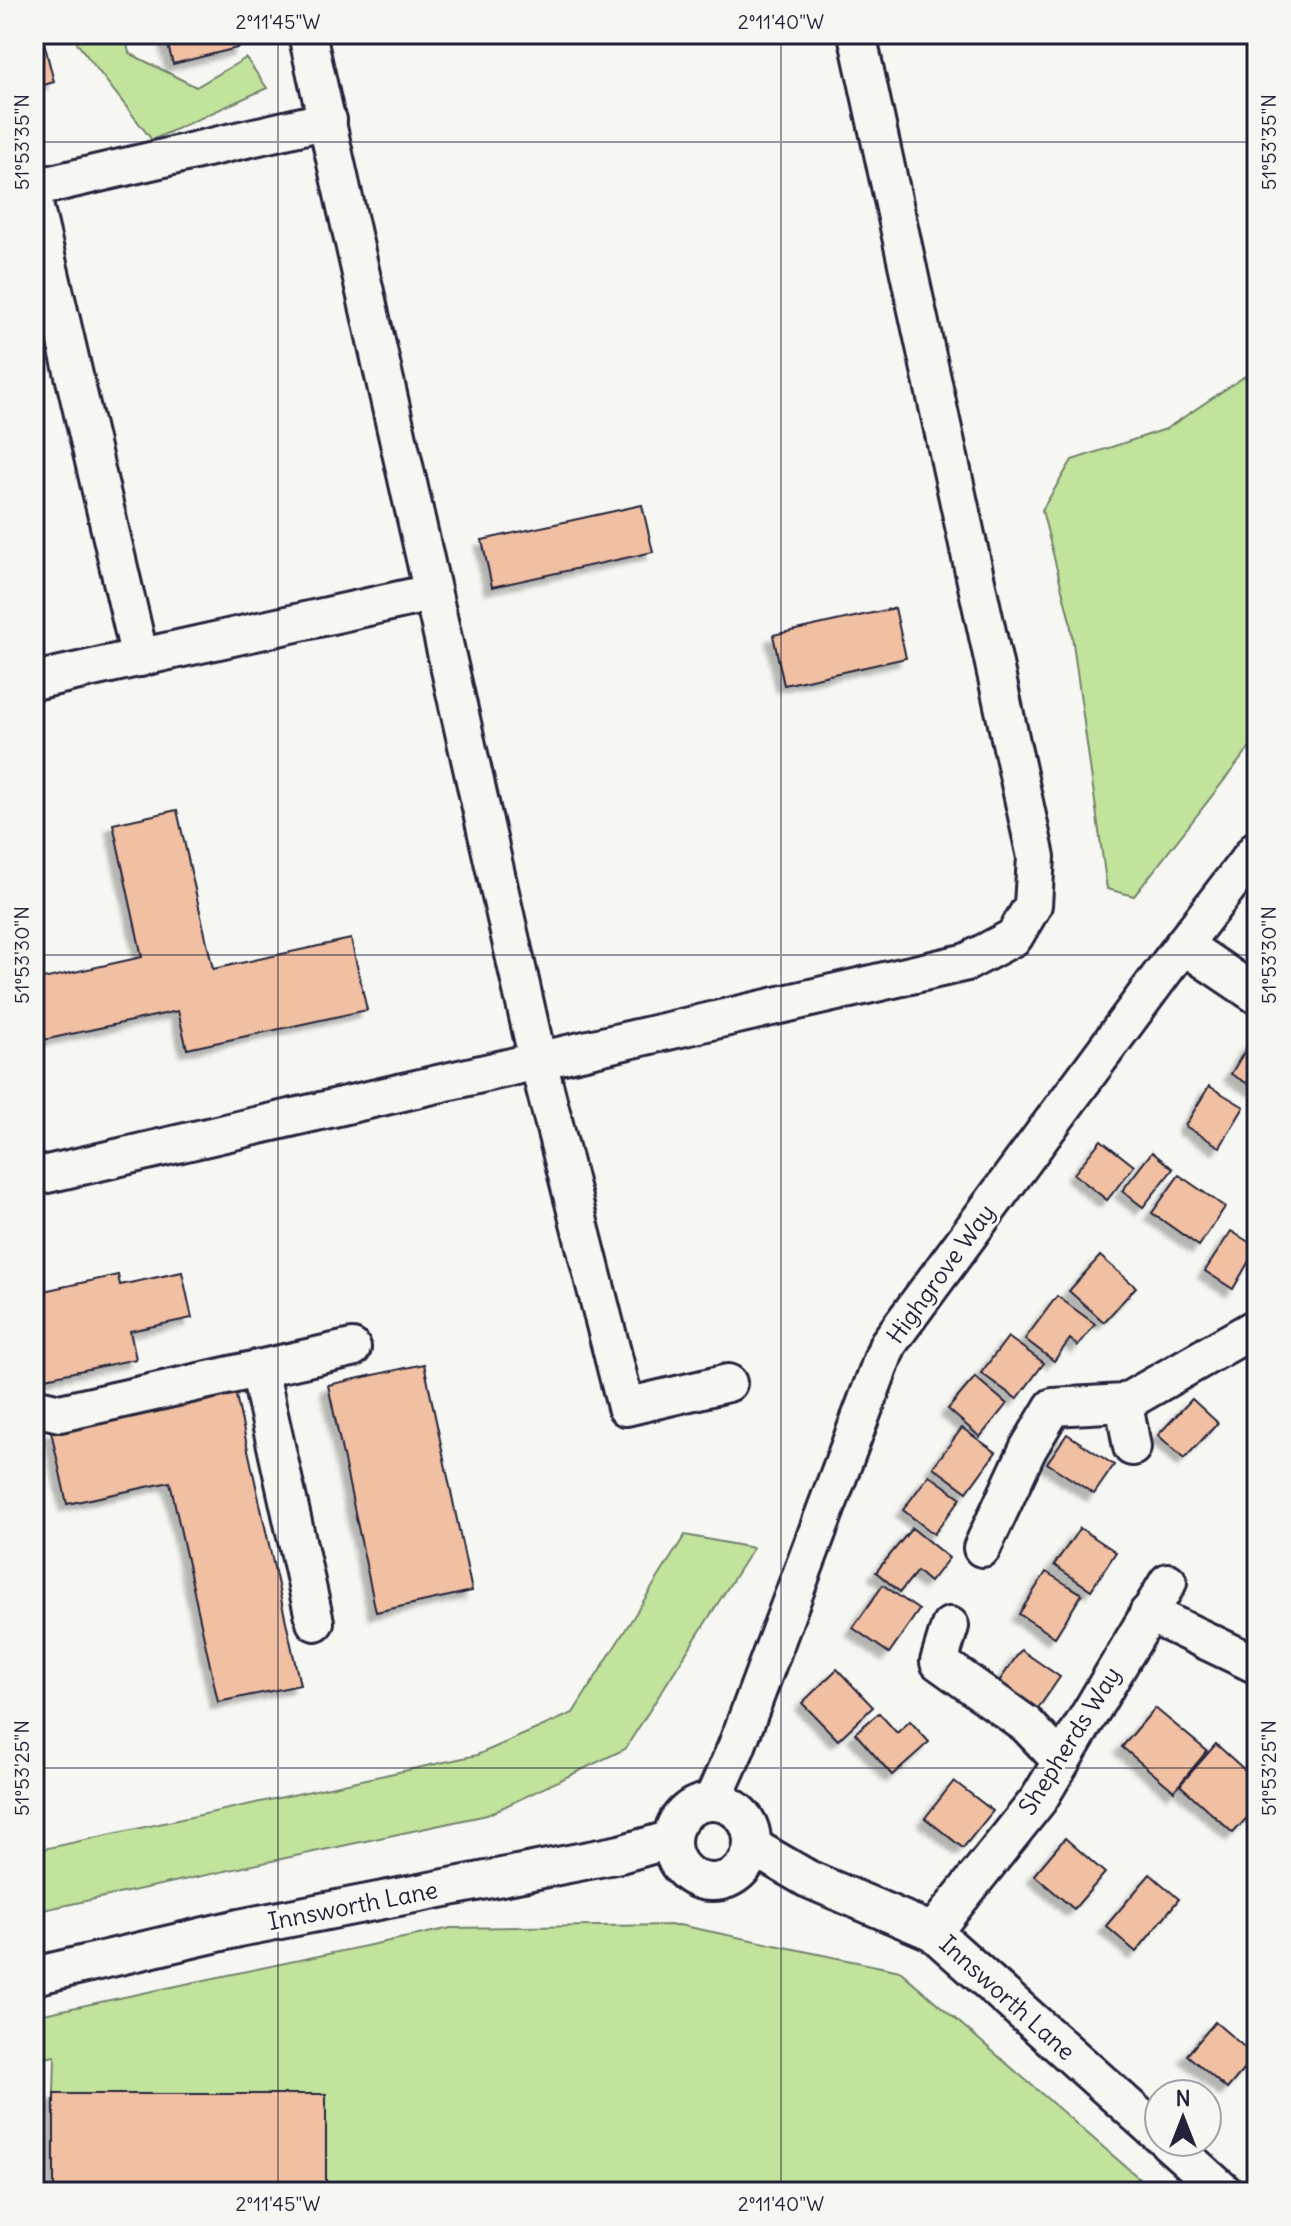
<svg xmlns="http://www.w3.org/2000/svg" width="1291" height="2226" font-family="Delius,sans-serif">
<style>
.green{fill:#c2e39c;stroke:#72826c;stroke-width:2}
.building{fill:#f1bfa1;stroke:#22223b;stroke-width:2;filter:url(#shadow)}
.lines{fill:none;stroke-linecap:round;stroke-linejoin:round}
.minor-casing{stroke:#22223b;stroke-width:42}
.minor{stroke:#f6f6f2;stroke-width:36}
.ticks{fill:none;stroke:#22223b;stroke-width:2;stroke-opacity:0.45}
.labels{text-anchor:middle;stroke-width:6;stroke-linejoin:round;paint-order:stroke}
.street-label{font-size:24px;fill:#22223b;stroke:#f6f6f2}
.neatline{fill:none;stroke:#22223b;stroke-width:3}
.ticks-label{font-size:20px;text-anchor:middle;fill:#22223b}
</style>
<defs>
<filter id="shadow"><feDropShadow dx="-7" dy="7" stdDeviation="2" flood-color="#0004"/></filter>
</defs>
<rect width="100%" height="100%" fill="#f6f6f2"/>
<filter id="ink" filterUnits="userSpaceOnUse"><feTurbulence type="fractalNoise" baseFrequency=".0125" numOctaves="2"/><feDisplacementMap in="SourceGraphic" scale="16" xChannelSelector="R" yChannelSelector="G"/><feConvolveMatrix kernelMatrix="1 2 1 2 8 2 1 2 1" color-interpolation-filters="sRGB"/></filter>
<g filter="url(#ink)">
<g class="green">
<path d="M 75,34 L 125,34 L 129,53 L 196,87 L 246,58 L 267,88 L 152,140 L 77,43 Z"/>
<path d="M 1257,368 L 1257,738 L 1134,896 L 1107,889 L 1070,621 L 1042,510 L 1072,460 L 1166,429 Z"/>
<path d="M 685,1535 L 753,1548 L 625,1749 L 487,1815 L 34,1912 L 34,1851 L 477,1755 L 573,1713 Z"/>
<path d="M 679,1925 L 900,1971 L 1155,2192 L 326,2192 L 326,2094 L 54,2094 L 55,2056 L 34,2060 L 34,2016 L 451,1928 Z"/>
</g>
<g class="building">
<path d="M 34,34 L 42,34 L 54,82 L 34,88 Z"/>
<path d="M 165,34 L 238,34 L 241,47 L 173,64 Z"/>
<path d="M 642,505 L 653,552 L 492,587 L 482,540 Z"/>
<path d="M 895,608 L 906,658 L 784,685 L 773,635 Z"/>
<path d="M 177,810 L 213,969 L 351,939 L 367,1010 L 187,1049 L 178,1011 L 34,1042 L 34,981 L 142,957 L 113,824 Z"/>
<path d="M 1250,1042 L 1257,1046 L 1257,1089 L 1231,1074 Z"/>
<path d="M 1209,1086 L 1244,1107 L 1220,1147 L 1185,1126 Z"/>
<path d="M 1101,1140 L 1134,1166 L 1107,1200 L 1074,1174 Z"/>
<path d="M 1152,1152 L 1173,1169 L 1143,1207 L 1122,1191 Z"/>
<path d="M 1179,1175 L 1225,1207 L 1199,1246 L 1152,1213 Z"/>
<path d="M 1231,1231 L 1257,1247 L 1233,1289 L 1205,1271 Z"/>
<path d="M 1100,1256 L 1136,1287 L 1104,1322 L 1069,1291 Z"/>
<path d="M 182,1272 L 192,1318 L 130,1331 L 136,1359 L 36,1380 L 34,1293 L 118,1275 L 120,1285 Z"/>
<path d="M 1057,1296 L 1095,1324 L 1078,1346 L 1070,1339 L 1054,1361 L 1025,1339 Z"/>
<path d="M 1008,1337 L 1044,1363 L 1017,1399 L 981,1373 Z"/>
<path d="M 424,1364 L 472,1591 L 376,1612 L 328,1385 Z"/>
<path d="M 975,1377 L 1007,1404 L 980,1437 L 948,1409 Z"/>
<path d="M 235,1391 L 300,1685 L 218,1702 L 170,1482 L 67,1504 L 51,1431 Z"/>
<path d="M 1192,1399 L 1218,1423 L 1184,1459 L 1158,1435 Z"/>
<path d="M 962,1428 L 996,1452 L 967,1492 L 933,1467 Z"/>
<path d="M 1067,1434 L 1114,1465 L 1094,1494 L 1047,1463 Z"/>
<path d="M 929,1475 L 961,1498 L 934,1534 L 903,1510 Z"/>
<path d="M 912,1528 L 949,1558 L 930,1582 L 917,1571 L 900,1592 L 876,1572 Z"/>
<path d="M 1080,1528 L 1116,1552 L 1091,1590 L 1054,1565 Z"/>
<path d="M 1046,1572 L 1082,1594 L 1055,1637 L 1019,1614 Z"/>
<path d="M 883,1585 L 919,1610 L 889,1653 L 853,1628 Z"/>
<path d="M 1021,1650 L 1060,1677 L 1030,1720 L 991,1693 Z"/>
<path d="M 837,1669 L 873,1707 L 838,1740 L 802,1703 Z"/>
<path d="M 1155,1708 L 1207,1751 L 1174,1791 L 1122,1747 Z"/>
<path d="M 879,1713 L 897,1733 L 910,1721 L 929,1742 L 892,1775 L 855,1733 Z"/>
<path d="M 1216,1744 L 1257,1781 L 1257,1807 L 1233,1833 L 1180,1785 Z"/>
<path d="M 954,1781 L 993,1811 L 963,1848 L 925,1818 Z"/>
<path d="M 1065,1838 L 1105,1873 L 1074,1909 L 1034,1875 Z"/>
<path d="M 1150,1874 L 1179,1899 L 1136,1952 L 1106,1926 Z"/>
<path d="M 1215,2022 L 1255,2056 L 1227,2089 L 1187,2055 Z"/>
<rect x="54" y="2094" width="272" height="98"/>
</g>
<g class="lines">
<defs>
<g id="minor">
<path d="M 307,34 L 538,1061 L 626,1407 L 728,1383"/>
<path d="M 34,188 L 328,120"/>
<path d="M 34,204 L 140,658"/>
<path d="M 34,681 L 431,593"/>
<path d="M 1183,945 L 1257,995"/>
<path d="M 34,1177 L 967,962 L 1014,937 L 1033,905 L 1036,857 L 857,34"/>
<path d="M 259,1369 L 315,1622"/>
<path d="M 1124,1403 L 1132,1447"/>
<path d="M 34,1407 L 60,1413 L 352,1348"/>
<path d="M 982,1548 L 1028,1449 L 1053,1407 L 1124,1403 L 1257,1327"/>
<path d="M 1148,1613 L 1257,1665"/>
<path d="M 950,1626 L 939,1662 L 1027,1725 L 1061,1761"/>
<path d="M 712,1802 L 736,1748 L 888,1344 L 1183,945 L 1257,849"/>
<circle cx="712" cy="1842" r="40"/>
<path d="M 753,1847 L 808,1879 L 933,1932 L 1159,2134"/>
<path d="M 933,1932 L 1039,1799 L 1168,1582"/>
<path d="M 34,1976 L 239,1928 L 620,1854 L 672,1839"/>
<path d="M 1168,2142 L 1224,2192"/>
</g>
</defs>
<use href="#minor" class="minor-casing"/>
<use href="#minor" class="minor"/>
</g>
</g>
<path class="ticks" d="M 278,34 L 278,2192M 781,34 L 781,2192M 34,142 L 1257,142M 34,955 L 1257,955M 34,1768 L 1257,1768"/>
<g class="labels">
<g class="street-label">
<text transform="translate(941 1274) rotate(-54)" y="8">Highgrove Way</text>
<text transform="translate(1070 1741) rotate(-58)" y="8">Shepherds Way</text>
<text transform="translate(353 1906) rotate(-11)" y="8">Innsworth Lane</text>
<text transform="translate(1007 1998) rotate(42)" y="8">Innsworth Lane</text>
</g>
</g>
<rect width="1291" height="2226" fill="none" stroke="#f6f6f2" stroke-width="88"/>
<g transform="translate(1183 2118)"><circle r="38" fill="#f6f6f2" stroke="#a1a1a9" stroke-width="2"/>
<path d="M0-6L14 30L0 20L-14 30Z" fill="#22223b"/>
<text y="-12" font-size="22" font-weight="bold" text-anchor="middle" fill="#22223b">N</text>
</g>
<rect x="44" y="44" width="1203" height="2138" class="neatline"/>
<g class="ticks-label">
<text x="278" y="29">2°11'45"W</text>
<text x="781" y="29">2°11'40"W</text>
<text transform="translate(22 142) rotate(-90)" y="7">51°53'35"N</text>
<text transform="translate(1269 142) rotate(-90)" y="7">51°53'35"N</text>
<text transform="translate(22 955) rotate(-90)" y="7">51°53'30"N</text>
<text transform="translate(1269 955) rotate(-90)" y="7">51°53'30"N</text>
<text transform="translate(22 1768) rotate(-90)" y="7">51°53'25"N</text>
<text transform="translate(1269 1768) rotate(-90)" y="7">51°53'25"N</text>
<text x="278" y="2211">2°11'45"W</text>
<text x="781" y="2211">2°11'40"W</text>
</g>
</svg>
